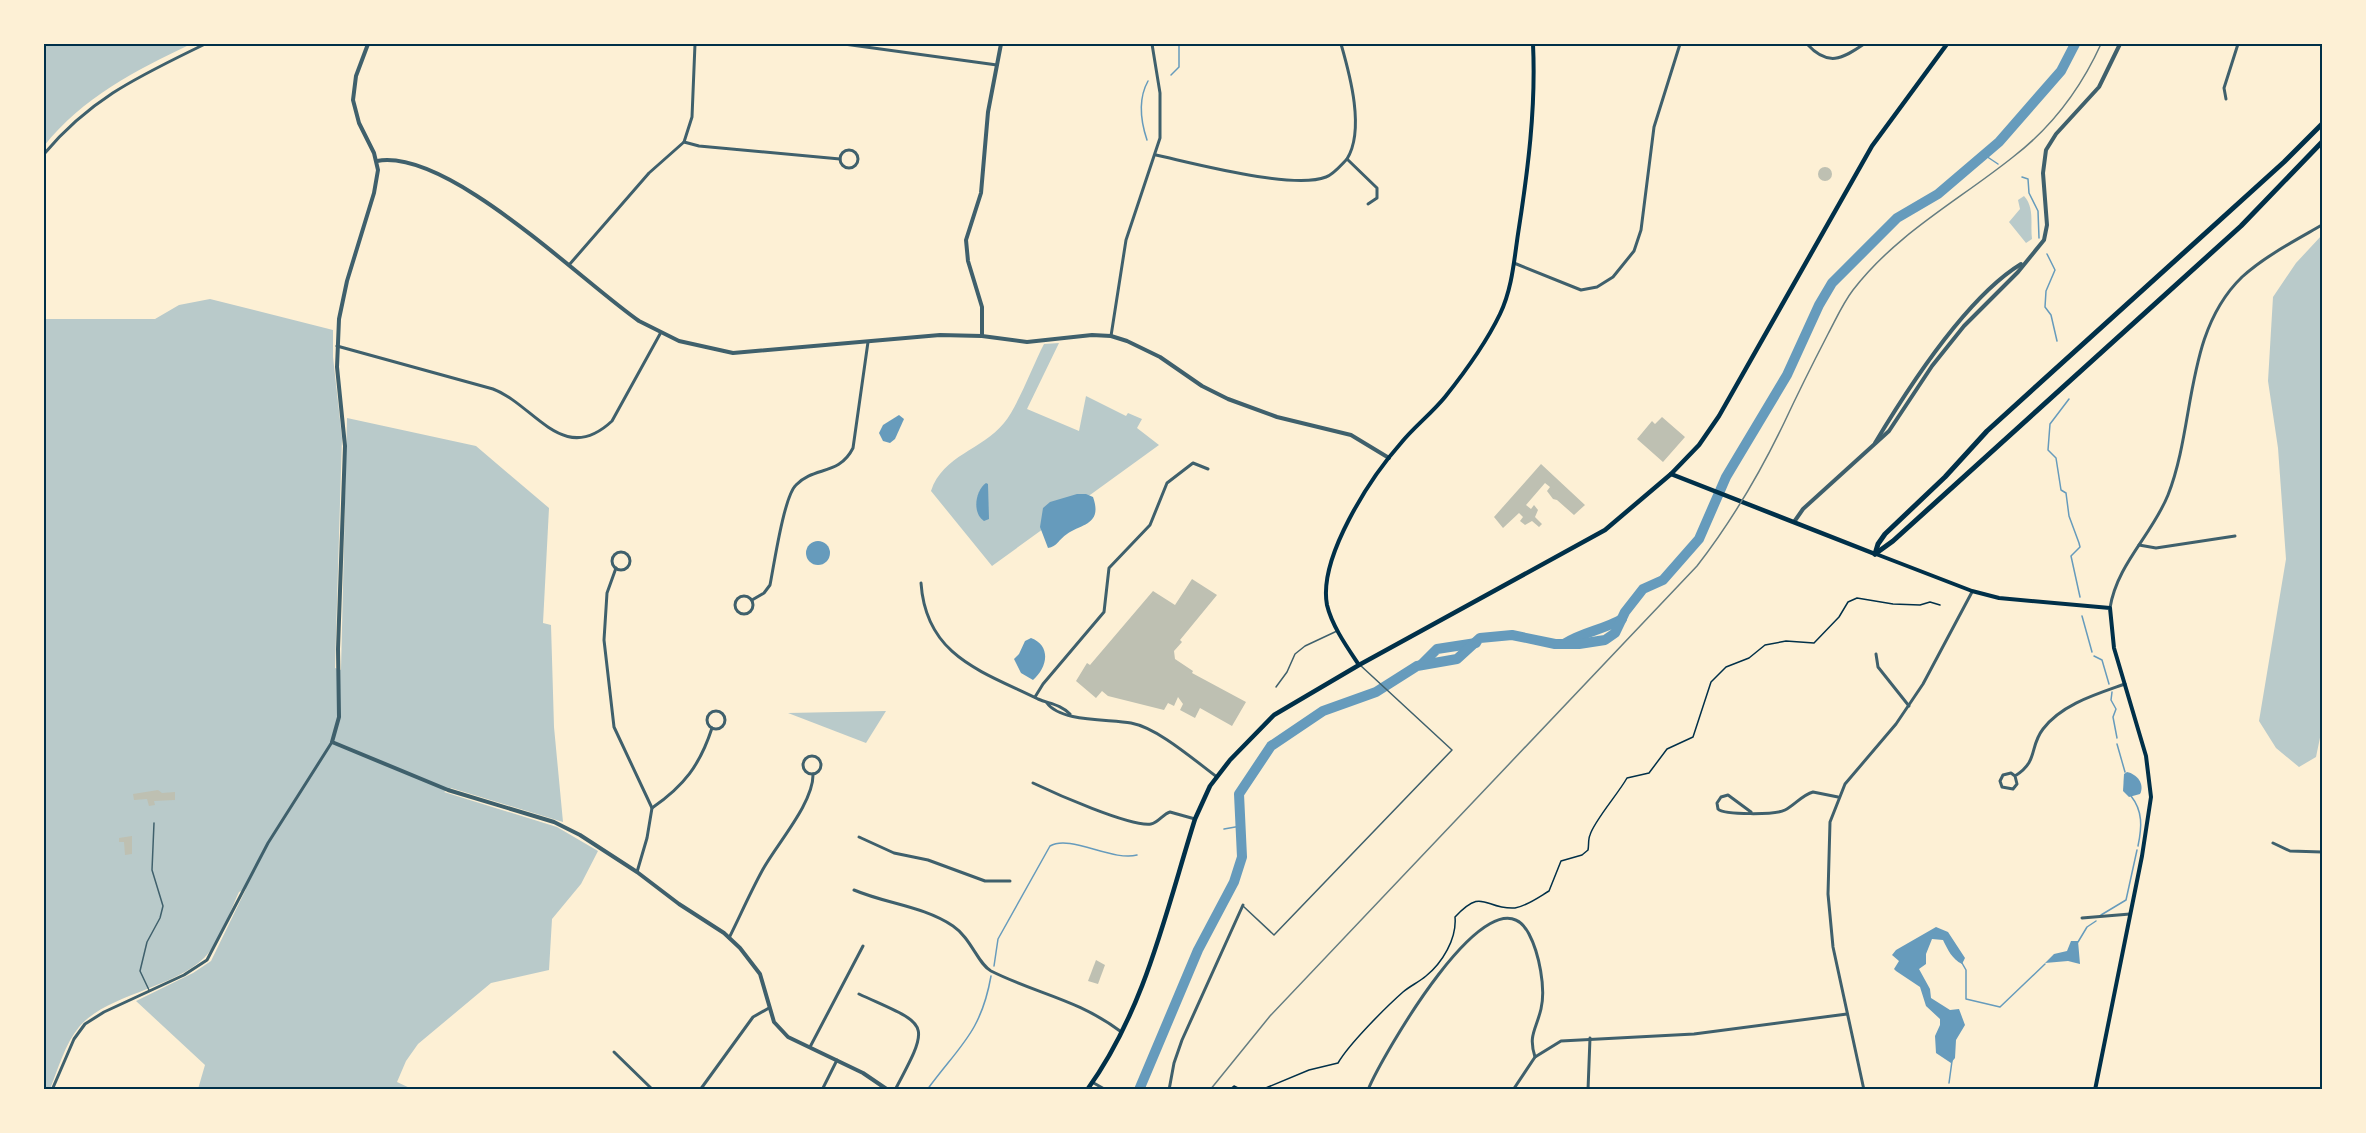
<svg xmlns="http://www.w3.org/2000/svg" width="2366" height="1133" font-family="Figtree,sans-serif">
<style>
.green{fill:#b9caca}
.water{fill:#669bbc}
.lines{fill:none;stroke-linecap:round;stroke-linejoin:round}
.stream{stroke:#669bbc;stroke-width:1.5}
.river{stroke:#669bbc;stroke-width:10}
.building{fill:#bec0b2}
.path{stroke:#003049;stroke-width:1.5}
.service{stroke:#3f606c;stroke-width:1.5}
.minor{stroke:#3f606c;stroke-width:3}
.tertiary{stroke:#3f606c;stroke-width:4}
.secondary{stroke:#003049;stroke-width:4}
.primary{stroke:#003049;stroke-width:4.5}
.trunk{stroke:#003049;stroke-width:4.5}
.motorway{stroke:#003049;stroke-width:5}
.rail{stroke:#657d81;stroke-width:1.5}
.neatline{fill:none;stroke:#003049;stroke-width:2}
</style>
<rect width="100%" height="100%" fill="#fdf0d5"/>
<g class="green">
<path d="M 44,44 L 191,44 C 136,70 82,98 44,146 Z"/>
<path d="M 2024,196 C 2035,208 2030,224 2032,239 L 2026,243 L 2009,222 L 2020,209 L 2018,200 Z"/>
<path d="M 2322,235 L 2322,728 L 2316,757 L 2299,767 L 2276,748 L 2259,721 L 2286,559 L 2278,448 L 2268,381 L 2273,297 L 2296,263 Z"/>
<path d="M 210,299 L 333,330 L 333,357 L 342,438 L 335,668 L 341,670 L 347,418 L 476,446 L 549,508 L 543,623 L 551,625 L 554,727 L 563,822 L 451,788 L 444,792 L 557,827 L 598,851 L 581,884 L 552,919 L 549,970 L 491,983 L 418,1044 L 406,1061 L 397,1082 L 412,1089 L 198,1089 L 205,1065 L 136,1001 L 193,973 L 211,961 L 246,889 L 239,892 C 229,913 221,941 204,958 C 172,989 107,994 79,1027 C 65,1044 58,1069 50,1089 L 44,1089 L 44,319 L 155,319 L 179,305 Z"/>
<path d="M 1059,343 L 1027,409 L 1079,431 L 1086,396 L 1126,416 L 1128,413 L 1142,419 L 1137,428 L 1159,445 L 992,566 L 931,491 C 943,455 982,450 1004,423 C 1018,406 1033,365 1044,344 Z"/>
<path d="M 886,711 L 866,743 L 788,713 Z"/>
</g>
<g class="water">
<path d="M 899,415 L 904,419 L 895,439 L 890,443 L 883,441 L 879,433 L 883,425 Z"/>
<path d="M 986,483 L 988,484 L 989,519 L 984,521 C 972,513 975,491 986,483 Z"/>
<path d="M 1077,494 L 1086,494 L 1093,497 C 1103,525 1081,524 1067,534 C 1059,539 1057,547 1048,548 L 1040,527 L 1043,508 L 1050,502 Z"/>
<circle cx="818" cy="553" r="12"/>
<path d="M 1031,638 C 1052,646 1047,668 1033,680 L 1021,673 L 1014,659 L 1019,654 L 1025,641 Z"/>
<path d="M 2127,772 C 2137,774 2145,784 2140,794 L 2129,797 L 2123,791 L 2124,774 Z"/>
<path d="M 1936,927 L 1948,932 L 1965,958 L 1962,964 C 1952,959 1948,950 1943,940 L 1932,939 L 1926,954 L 1926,964 L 1919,969 L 1930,989 L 1931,998 L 1950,1010 L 1959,1009 L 1965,1025 L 1956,1040 L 1955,1058 L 1951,1063 L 1936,1053 L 1935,1036 L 1940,1025 L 1940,1019 L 1926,1006 L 1920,987 L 1896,971 L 1894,969 L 1899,961 L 1892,955 L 1896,950 Z"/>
<path d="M 2071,941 L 2078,941 L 2080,964 L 2068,961 L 2045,963 L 2054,954 L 2067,951 Z"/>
</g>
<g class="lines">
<g class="stream">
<path d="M 1171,75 L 1179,67 L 1179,44"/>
<path d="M 1147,140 C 1141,122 1138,99 1148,81"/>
<path d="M 1983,154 L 1998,164"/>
<path d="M 2022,177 L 2028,179 L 2029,193 L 2038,211 L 2039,238"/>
<path d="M 2047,254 L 2055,270 L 2046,291 L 2045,307 L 2051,315 L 2057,341"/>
<path d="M 2069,399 L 2050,424 L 2048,450 L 2056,458 L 2061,490 L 2066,493 L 2069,516 L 2079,543 L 2080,547 L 2071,556 L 2080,597"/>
<path d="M 2082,616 L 2092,652"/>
<path d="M 2094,656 L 2102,660 L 2109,684"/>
<path d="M 2112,692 L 2111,700 L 2116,709 L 2113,717 L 2117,738"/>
<path d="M 2117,744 L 2125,772"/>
<path d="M 2131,796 C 2143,811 2142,827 2138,846"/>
<path d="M 1224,829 L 1241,826"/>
<path d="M 2101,915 L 2126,900 L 2137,850"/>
<path d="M 2078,942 L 2087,927 L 2096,921"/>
<path d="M 1962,963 L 1966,970 L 1966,999 L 2000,1007 L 2045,964"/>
<path d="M 994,966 L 998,939 L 1050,846 C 1070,834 1113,862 1137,855"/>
<path d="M 1949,1083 L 1952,1061"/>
<path d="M 927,1090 C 959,1046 981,1033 991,976"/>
</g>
<g class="river">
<path d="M 1564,644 C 1582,632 1603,630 1622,619"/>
<path d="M 1421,665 L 1437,649 L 1476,643"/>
<path d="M 1139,1090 L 1198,950 L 1234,882 L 1242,857 L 1239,794 L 1271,746 L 1323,711 L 1376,692 L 1417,666 L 1457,659 L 1480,638 L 1512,635 L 1555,644 L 1579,644 L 1605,640 L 1615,633 L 1625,612 L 1643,589 L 1663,580 L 1699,539 L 1726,477 L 1787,375 L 1819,305 L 1832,283 L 1897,218 L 1938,194 L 1999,142 L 2061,71 L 2075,44"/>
</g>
</g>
<g class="building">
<circle cx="1825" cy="174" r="7"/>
<path d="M 1662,417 L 1685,437 L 1663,462 L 1637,439 L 1652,421 L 1655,424 Z"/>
<path d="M 1541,464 L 1585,505 L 1574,515 L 1557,500 L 1553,499 L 1547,491 L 1550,487 L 1545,483 L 1526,505 L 1531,509 L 1534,505 L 1538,510 L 1535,517 L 1542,524 L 1539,527 L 1532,521 L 1525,525 L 1520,521 L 1523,517 L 1519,513 L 1503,528 L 1494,517 Z"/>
<path d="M 1192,579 L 1217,595 L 1180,640 L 1182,642 L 1174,651 L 1175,659 L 1193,671 L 1192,673 L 1246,702 L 1232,726 L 1200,708 L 1195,718 L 1180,710 L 1183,704 L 1178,697 L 1174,706 L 1168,703 L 1164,710 L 1108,696 L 1102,691 L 1096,698 L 1076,681 L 1087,663 L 1090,665 L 1153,591 L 1175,605 Z"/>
<path d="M 158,790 L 162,793 L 175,792 L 175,800 L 154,801 L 155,805 L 149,806 L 147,799 L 134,800 L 133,794 Z"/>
<path d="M 132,836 L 132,854 L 125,855 L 124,842 L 119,842 L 119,838 Z"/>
<path d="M 1096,960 L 1105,965 L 1098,984 L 1088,981 Z"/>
</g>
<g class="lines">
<g class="path">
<path d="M 1229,1090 L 1234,1086 L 1242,1090"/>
<path d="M 1261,1090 L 1309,1070 L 1338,1063 C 1349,1044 1386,1007 1403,992 C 1410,986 1419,982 1426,976 C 1442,963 1457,939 1455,917 C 1484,886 1484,910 1515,908 C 1527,906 1539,897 1549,891 L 1561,861 L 1582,855 L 1588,850 C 1589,845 1588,839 1590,835 C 1594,821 1618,794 1627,778 L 1649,773 L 1667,749 L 1693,737 L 1711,682 L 1726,667 L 1749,658 L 1765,645 L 1786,641 L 1814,643 L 1839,617 L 1848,602 L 1857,598 L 1893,604 L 1920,605 L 1930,602 L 1940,605"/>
</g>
<g class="service">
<path d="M 1276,687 L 1287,672 L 1295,654 L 1305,646 L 1337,631"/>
<path d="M 1243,906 L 1274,935 L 1452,750 L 1360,665"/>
<path d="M 149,990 L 140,971 L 147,942 L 160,918 L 163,906 L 152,870 L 154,823"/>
</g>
<g class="minor">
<path d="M 844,44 L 997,65"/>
<path d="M 1341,44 C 1350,75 1365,130 1347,159 L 1377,188 L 1377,198 L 1368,204"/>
<path d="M 1807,44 C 1828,67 1842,59 1864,44"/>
<path d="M 2226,99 L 2224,88 L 2238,44"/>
<path d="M 684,142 L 699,146 L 840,159"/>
<circle cx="849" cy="159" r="9"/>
<path d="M 44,154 C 92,97 140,76 205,44"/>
<path d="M 1156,155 C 1193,163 1293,190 1326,177 C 1334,174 1341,165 1347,159"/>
<path d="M 1514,263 L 1581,290 L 1597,287 L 1613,277 L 1634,251 L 1641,230 L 1654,127 L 1680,44"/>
<path d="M 569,265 L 649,173 L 684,142 L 692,117 L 695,44"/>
<path d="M 1111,336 L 1126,240 L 1160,138 L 1160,93 L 1152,44"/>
<path d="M 337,346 L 493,389 C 535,405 563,467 612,421 L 660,334"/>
<path d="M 2139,545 L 2156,548 L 2235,536"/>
<circle cx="621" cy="561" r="9"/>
<path d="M 616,568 L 607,593 L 604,640 L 614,727 L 652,808 L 647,838 L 637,872"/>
<path d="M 921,583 C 926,656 981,671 1038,699 C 1050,704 1060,704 1070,714"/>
<circle cx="744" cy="605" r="9"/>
<path d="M 752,600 L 764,593 L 770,585 C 774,565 784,496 796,485 C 814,466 839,476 853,448 L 868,342"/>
<path d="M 2110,608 C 2117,564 2152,535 2168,495 C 2196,424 2184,333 2242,277 C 2265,256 2296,240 2322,225"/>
<path d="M 1876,654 L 1878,667 L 1909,706"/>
<path d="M 1035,697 L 1043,684 L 1104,612 L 1109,568 L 1150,525 L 1167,483 L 1193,463 L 1208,469"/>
<path d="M 1047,703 C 1060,722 1109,719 1131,723 C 1158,728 1194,760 1217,777"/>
<circle cx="716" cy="720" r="9"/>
<circle cx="812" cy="765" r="9"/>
<path d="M 2015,776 L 2017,784 L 2013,789 L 2002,787 L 2000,781 L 2003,775 L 2011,773 L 2015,776 C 2039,761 2029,747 2043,729 C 2062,704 2097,694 2125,684"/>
<path d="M 1033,783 C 1054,793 1130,827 1151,824 C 1158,823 1163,814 1170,812 L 1195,819"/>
<path d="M 652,808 C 684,786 700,765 712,728"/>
<path d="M 1751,812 L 1728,795 L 1721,797 L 1717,803 L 1718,809 C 1724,815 1776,815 1785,810 C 1795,805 1802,795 1813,792 L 1838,797"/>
<path d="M 859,837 L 894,853 L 928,860 L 985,881 L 1010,881"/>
<path d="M 2273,843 L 2290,851 L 2322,852"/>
<path d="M 854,890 C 887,904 923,906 953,926 C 971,938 978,964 991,971 C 1037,994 1077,999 1120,1031"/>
<path d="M 2082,918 L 2130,914"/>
<path d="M 729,938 C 740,916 750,893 762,871 C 775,846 814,803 813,774"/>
<path d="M 859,994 C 928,1026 933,1019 895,1090"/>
<path d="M 810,1047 L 863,946"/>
<path d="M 614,1052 L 653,1090"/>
<path d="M 1092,1082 L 1106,1090"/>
<path d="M 52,1090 L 74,1039 L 85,1024 L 104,1012 L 184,975 L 207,960 L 268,843 L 332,742"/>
<path d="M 700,1090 L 753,1017 L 769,1008"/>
<path d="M 822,1090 L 837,1060"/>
<path d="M 1169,1090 L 1174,1063 L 1182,1040 L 1243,905"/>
<path d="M 1368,1090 C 1380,1060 1492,862 1529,934 C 1539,953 1546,988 1541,1009 C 1536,1030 1528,1035 1535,1057"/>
<path d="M 1513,1090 L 1535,1057 L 1561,1041 L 1694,1034 L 1847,1014"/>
<path d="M 1588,1090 L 1590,1038"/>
<path d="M 1864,1090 L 1833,947 L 1828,894 L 1830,822 L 1845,784 L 1896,724 L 1923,684 L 1972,592"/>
</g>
<g class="tertiary">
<path d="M 368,44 L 356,76 L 353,100 L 359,123 L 374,153 L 378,170 L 374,193 L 347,281 L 339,319 L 337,367 L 345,446 L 338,649 L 339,717 L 332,742 L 448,790 L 554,822 L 580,835 L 637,872 L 679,904 L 724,933 L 740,948 L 760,974 L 774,1022 L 788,1037 L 863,1073 L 888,1090"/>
<path d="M 377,161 C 448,148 580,280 639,321 L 679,341 L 733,353 L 940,335 L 982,336 L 1027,342 L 1092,335 L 1111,336 L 1127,341 L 1160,357 L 1202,386 L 1228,399 L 1277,417 L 1351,435 L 1389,458"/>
<path d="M 982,336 L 982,307 L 968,261 L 966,240 L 981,193 L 988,112 L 1001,44"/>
<path d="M 1875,443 C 1908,388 1967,297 2021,264"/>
<path d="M 1794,522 L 1803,509 L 1889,431 L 1932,366 L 1964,326 L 2018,272 L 2044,240 L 2047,225 L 2043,173 L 2046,150 L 2056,134 L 2099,87 L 2120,44"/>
</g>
<g class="secondary">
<path d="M 1876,554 L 1972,591 L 1999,598 L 2110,608 L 2114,648 L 2146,756 L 2151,797 L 2142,856 L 2095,1090"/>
<path d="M 1359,665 C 1347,647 1332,626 1327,605 C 1318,558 1370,478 1401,443 C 1414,427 1431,414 1445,397 C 1465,372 1486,343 1500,314 C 1512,289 1514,261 1518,234 C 1528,170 1536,108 1533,44"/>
</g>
<path class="primary" d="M 1671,474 L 1699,445 L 1719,416 L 1872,146 L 1947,44"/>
<path class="trunk" d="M 1087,1090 C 1145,1010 1166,911 1195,819 L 1210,786 L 1230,760 L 1274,715 L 1359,665 L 1605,530 L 1671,474 L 1875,554"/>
<g class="motorway">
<path d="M 1875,554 L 1878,544 L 1885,534 L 1945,477 L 1987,431 L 2284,162 L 2322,124"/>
<path d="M 1875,554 L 1893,541 L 2241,226 L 2322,142"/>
</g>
<path class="rail" d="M 1210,1090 L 1270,1016 L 1697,566 C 1732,521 1759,475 1784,423 C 1798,393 1813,363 1828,334 C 1836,319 1843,303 1853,290 C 1897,233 1958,201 2013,157 C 2052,127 2081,88 2101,44"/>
</g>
<rect width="2366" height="1133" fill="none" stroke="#fdf0d5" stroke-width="90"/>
<rect x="45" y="45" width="2276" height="1043" class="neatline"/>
</svg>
